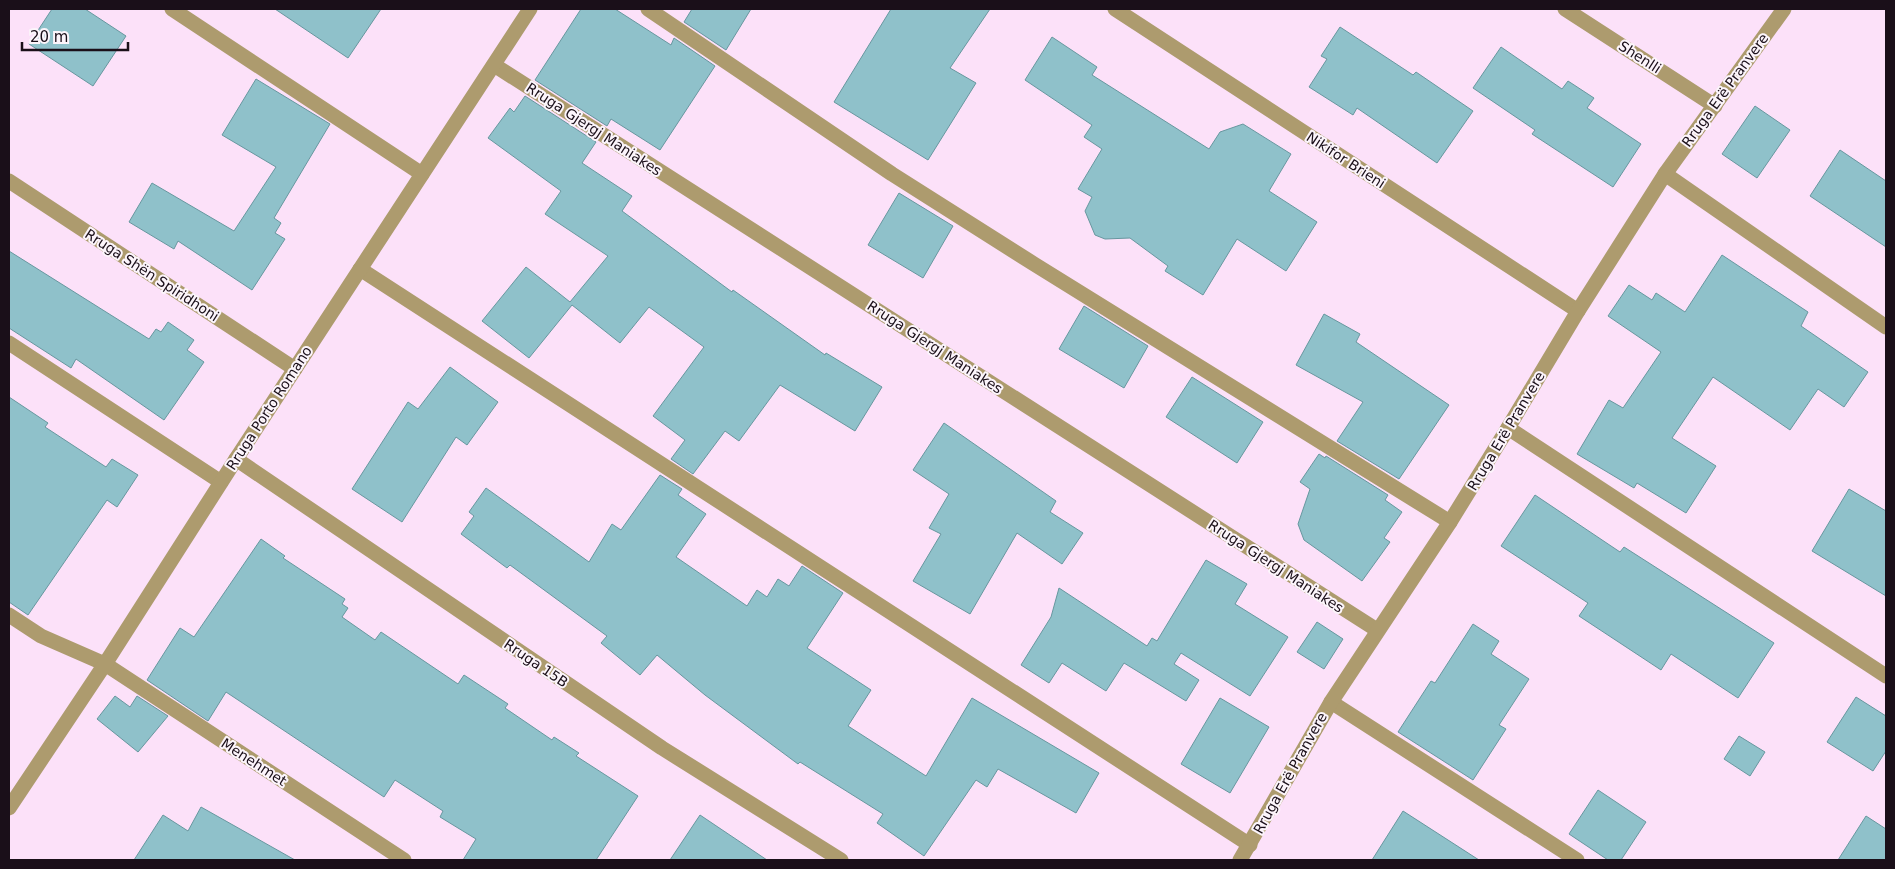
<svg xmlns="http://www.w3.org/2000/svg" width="1895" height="869" font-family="'DejaVu Sans',sans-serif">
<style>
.building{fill:#8fc1ca;stroke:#67979f}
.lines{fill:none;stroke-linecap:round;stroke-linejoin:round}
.minor{stroke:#ad9b6e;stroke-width:15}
.labels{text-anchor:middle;stroke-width:4;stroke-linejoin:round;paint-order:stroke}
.street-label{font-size:14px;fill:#1a0f19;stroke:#fcf5fb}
</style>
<rect width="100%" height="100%" fill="#fce1f9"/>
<g class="building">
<path d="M 52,9 L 85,9 L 126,36 L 93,86 L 29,44 Z"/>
<path d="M 275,9 L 381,9 L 348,58 Z"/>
<path d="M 581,9 L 615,9 L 671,45 L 674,38 L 715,66 L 660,150 L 611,119 L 607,126 L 535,80 Z"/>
<path d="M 692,9 L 751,9 L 726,50 L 684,22 Z"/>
<path d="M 891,9 L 990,9 L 950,68 L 976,83 L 928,160 L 834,102 Z"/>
<path d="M 1340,27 L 1413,75 L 1416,72 L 1473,111 L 1437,163 L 1357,108 L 1353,115 L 1309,87 L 1327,59 L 1321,56 Z"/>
<path d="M 1052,37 L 1097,67 L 1092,75 L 1209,149 L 1220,132 L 1243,124 L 1291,154 L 1269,191 L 1317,222 L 1286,271 L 1237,239 L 1203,295 L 1165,271 L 1168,266 L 1130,238 L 1105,239 L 1095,235 L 1085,211 L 1092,197 L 1078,189 L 1102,149 L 1084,137 L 1092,125 L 1025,80 Z"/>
<path d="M 1501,47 L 1562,89 L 1568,81 L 1594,98 L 1587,108 L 1641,144 L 1613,187 L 1532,134 L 1535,130 L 1473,88 Z"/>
<path d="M 256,79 L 330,124 L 274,218 L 281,223 L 275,233 L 285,239 L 252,290 L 178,241 L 174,249 L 129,222 L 152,183 L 234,231 L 276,167 L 222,135 Z"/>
<path d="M 525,96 L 596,142 L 582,163 L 632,196 L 622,211 L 732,292 L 733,290 L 825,355 L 826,353 L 882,387 L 855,431 L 780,385 L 739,441 L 725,431 L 693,474 L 671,459 L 685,440 L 653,416 L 704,347 L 649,307 L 620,343 L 572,305 L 529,358 L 482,321 L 526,267 L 570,302 L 608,256 L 545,214 L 561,191 L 488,138 L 510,108 L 514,112 Z"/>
<path d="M 1755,106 L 1790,130 L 1757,178 L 1722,154 Z"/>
<path d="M 1840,150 L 1886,181 L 1886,247 L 1810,196 Z"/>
<path d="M 899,193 L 953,226 L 923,278 L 868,245 Z"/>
<path d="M 9,251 L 149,339 L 156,329 L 161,332 L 168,322 L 194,340 L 187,350 L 204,362 L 164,420 L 76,359 L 71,368 L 9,328 Z"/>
<path d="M 1722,255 L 1808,312 L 1801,326 L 1868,372 L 1844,407 L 1818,389 L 1790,430 L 1713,377 L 1672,438 L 1716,466 L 1686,513 L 1637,483 L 1634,488 L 1577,454 L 1609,400 L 1623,408 L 1661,352 L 1608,316 L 1629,285 L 1652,300 L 1656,293 L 1685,312 Z"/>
<path d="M 1084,306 L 1148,346 L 1124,388 L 1059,349 Z"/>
<path d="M 1324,314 L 1360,334 L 1356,342 L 1449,405 L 1399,479 L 1337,441 L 1363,402 L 1296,365 Z"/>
<path d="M 450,367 L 498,402 L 467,445 L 456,437 L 402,522 L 352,489 L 408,402 L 418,409 Z"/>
<path d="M 1192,377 L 1263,422 L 1237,463 L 1166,417 Z"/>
<path d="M 9,397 L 48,423 L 45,427 L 106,467 L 112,459 L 138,475 L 117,507 L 107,500 L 28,615 L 9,602 Z"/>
<path d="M 944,423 L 1056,501 L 1050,512 L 1083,533 L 1062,564 L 1017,533 L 970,614 L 913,581 L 941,534 L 929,528 L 949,494 L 913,470 Z"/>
<path d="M 1319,454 L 1325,458 L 1326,456 L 1388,495 L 1385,500 L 1402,512 L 1384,538 L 1390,542 L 1362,581 L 1304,540 L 1298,524 L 1310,489 L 1300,482 Z"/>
<path d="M 660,475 L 682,489 L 678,495 L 706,514 L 676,557 L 747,606 L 757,590 L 767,597 L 778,579 L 789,586 L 802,566 L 843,593 L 807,648 L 871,690 L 848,726 L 926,776 L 972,698 L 1099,773 L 1076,813 L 998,769 L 987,787 L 976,780 L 924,856 L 877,823 L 883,814 L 800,762 L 798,764 L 705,695 L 657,655 L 640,675 L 601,643 L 607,636 L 510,565 L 507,568 L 461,534 L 474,516 L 469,512 L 486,488 L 589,562 L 612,524 L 621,530 Z"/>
<path d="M 1849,489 L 1886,511 L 1886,596 L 1812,551 Z"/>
<path d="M 1535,495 L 1620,552 L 1624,547 L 1774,643 L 1738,698 L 1671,654 L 1661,670 L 1579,616 L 1588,603 L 1501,546 Z"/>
<path d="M 261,539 L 285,556 L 283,558 L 345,599 L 342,604 L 348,608 L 342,617 L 375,640 L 381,632 L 458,684 L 464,675 L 508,704 L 505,708 L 552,740 L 554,737 L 579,753 L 576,756 L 638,796 L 596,860 L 463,860 L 476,839 L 440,817 L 443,811 L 395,780 L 384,797 L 226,692 L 208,721 L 147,680 L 180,628 L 194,637 Z"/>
<path d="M 1206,560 L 1247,584 L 1235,604 L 1288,637 L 1250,696 L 1181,653 L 1174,664 L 1199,680 L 1186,701 L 1124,663 L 1106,691 L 1062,663 L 1049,683 L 1021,665 L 1051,617 L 1059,588 L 1147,646 L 1152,638 L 1157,641 Z"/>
<path d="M 1317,622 L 1343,639 L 1324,669 L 1297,652 Z"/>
<path d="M 1473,624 L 1499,641 L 1491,654 L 1529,679 L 1499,725 L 1506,729 L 1473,780 L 1398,732 L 1431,681 L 1435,683 Z"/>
<path d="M 115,696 L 130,707 L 137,696 L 168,716 L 138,752 L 97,719 Z"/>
<path d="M 1856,697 L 1886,716 L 1886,751 L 1873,771 L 1827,742 Z"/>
<path d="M 1220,698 L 1269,727 L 1230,793 L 1181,764 Z"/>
<path d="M 1739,736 L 1765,752 L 1750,776 L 1724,759 Z"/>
<path d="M 1598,790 L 1646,822 L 1621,860 L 1608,860 L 1569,834 Z"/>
<path d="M 201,807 L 295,860 L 134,860 L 163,815 L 188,831 Z"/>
<path d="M 1403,811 L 1479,860 L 1372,860 Z"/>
<path d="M 700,815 L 767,860 L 670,860 Z"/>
<path d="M 1866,816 L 1886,829 L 1886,860 L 1838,860 Z"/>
</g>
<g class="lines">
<g class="minor">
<path d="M 172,9 L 422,174"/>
<path d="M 648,9 L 892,174 L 1034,264 L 1450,522"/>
<path d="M 1115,9 L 1578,311"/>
<path d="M 1565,9 L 1715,106"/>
<path d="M 494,65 L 1377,630"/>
<path d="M 1665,174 L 1886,327"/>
<path d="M 9,181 L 295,369"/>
<path d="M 360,269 L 1250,845"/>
<path d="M 9,343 L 221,482"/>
<path d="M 1508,428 L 1886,676"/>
<path d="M 236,459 L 662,748 L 841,860"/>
<path d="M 9,615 L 41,636 L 105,664 L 404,860"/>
<path d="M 1331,702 L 1577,860"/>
<path d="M 9,808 L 105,664 L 236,459 L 530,9"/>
<path d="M 1240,860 L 1331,702 L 1450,522 L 1508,428 L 1578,311 L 1665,174 L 1784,9"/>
</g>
</g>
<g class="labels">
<g class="street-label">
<text transform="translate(1640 57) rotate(33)" y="5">Shenlli</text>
<text transform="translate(1725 90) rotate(-54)" y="5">Rruga Erë Pranvere</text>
<text transform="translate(594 129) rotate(33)" y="5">Rruga Gjergj Maniakes</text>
<text transform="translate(1346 160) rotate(33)" y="5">Nikifor Brieni</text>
<text transform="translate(152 275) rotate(33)" y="5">Rruga Shën Spiridhoni</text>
<text transform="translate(935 347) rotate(33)" y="5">Rruga Gjergj Maniakes</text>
<text transform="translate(269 408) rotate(-57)" y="5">Rruga Porto Romano</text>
<text transform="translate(1506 431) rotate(-59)" y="5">Rruga Erë Pranvere</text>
<text transform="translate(1276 566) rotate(33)" y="5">Rruga Gjergj Maniakes</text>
<text transform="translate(536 663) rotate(34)" y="5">Rruga 15B</text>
<text transform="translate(254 762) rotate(33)" y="5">Menehmet</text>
<text transform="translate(1290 773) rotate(-61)" y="5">Rruga Erë Pranvere</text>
</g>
</g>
<rect width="1895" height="869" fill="none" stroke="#1a0f19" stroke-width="20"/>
<path d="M22 42v8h106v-8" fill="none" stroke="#1a0f19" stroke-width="2.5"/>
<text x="30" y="42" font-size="15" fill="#1a0f19" stroke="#fcf5fb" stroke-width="4" paint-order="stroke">20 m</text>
</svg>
